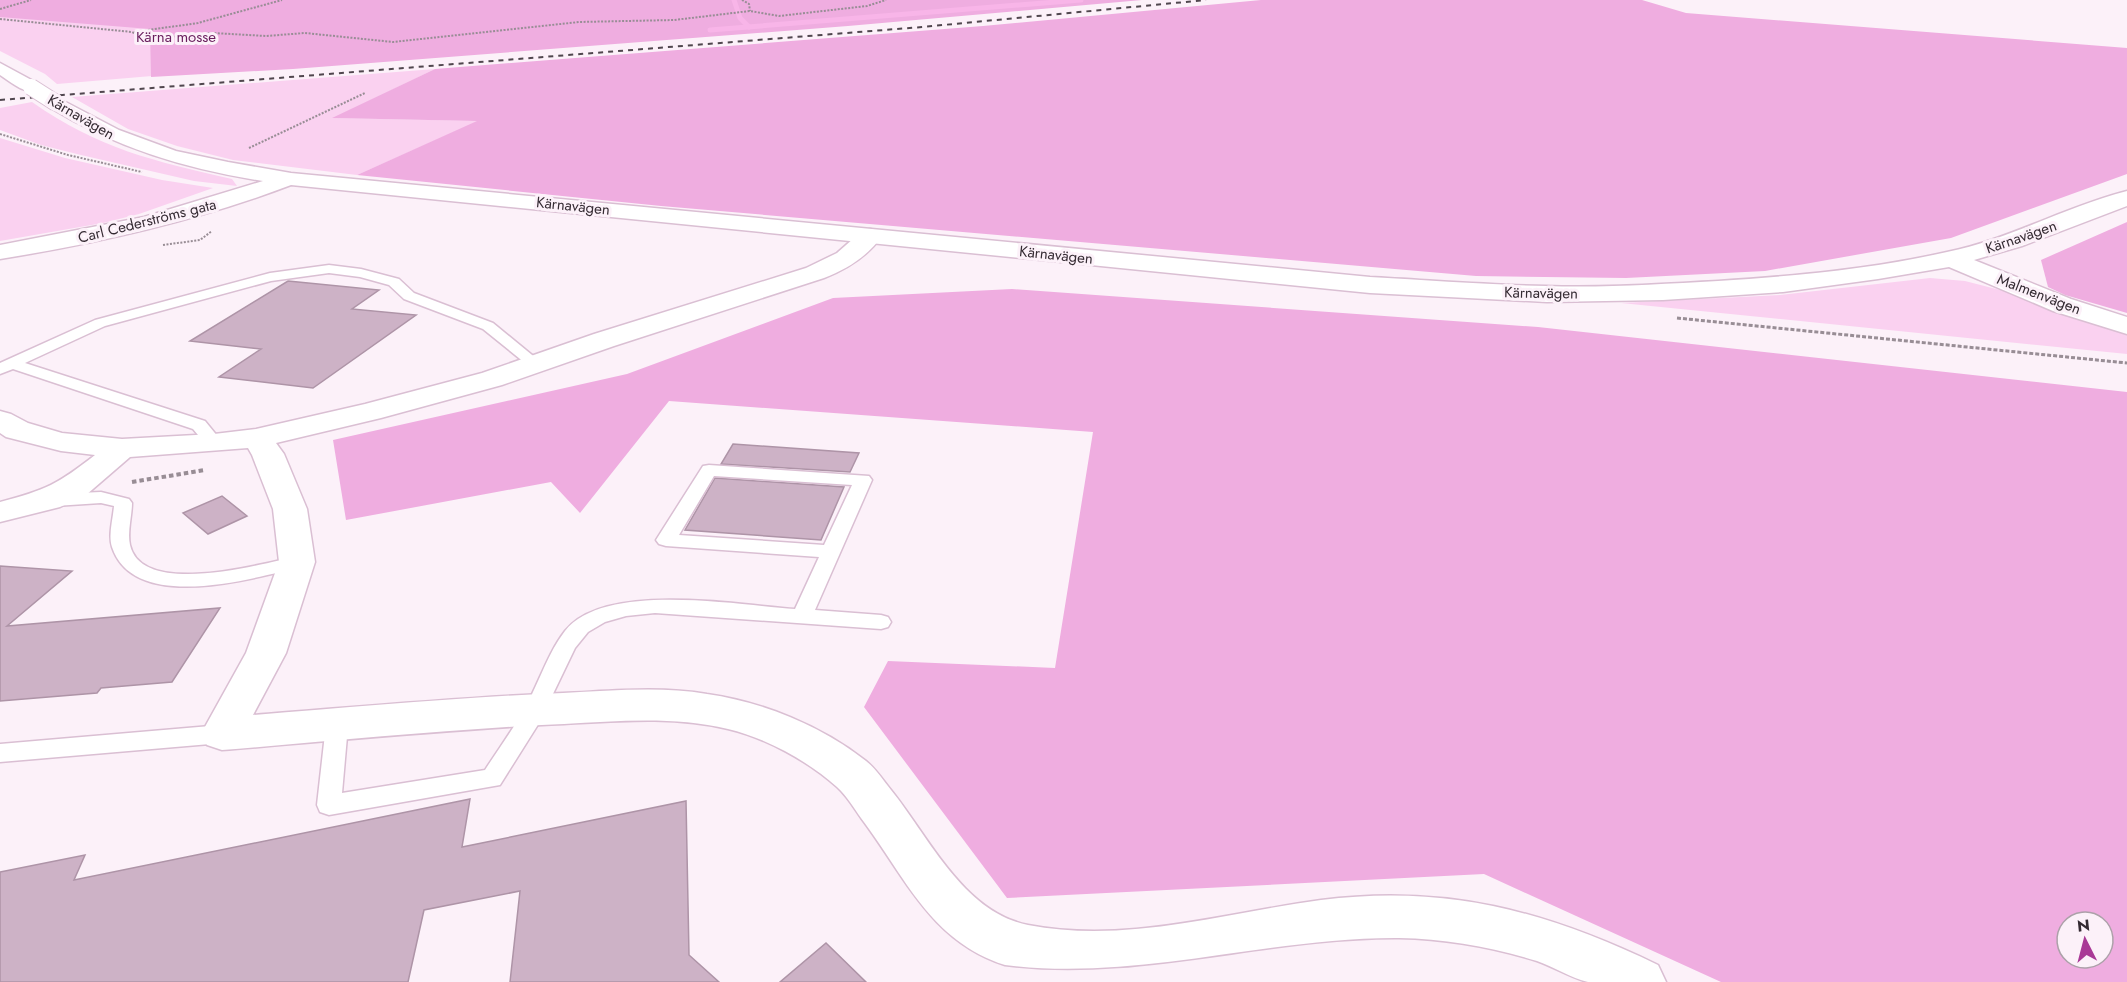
<svg xmlns="http://www.w3.org/2000/svg" width="2127" height="982" font-family="Jost,sans-serif">
<style>
.green{fill:#fad1f0}
.forest{fill:#efade0;fill-rule:evenodd}
.lines{fill:none;stroke-linecap:round;stroke-linejoin:round}
.stream{stroke:#f8b5e8;stroke-width:5}
.building{fill:#cdb2c6;stroke:#ae94a7;stroke-width:1.5}
.service-casing{stroke:#dabfd3;stroke-width:3}
.minor-casing{stroke:#dabfd3;stroke-width:3}
.tertiary-casing{stroke:#dabfd3;stroke-width:3}
.path-far2{stroke:#988d95;stroke-width:2;stroke-dasharray:2 1.5;stroke-linecap:butt}
.path-far1{stroke:#988d95;stroke-width:3;stroke-dasharray:4 2;stroke-linecap:butt}
.path{stroke:#988d95;stroke-width:4;stroke-dasharray:4.5 3;stroke-linecap:butt}
.service{fill:#fff;fill-rule:evenodd}
.minor{fill:#fff;fill-rule:evenodd}
.tertiary{fill:#fff;fill-rule:evenodd}
.rail{stroke:#50464e;stroke-width:2;stroke-dasharray:5 5;stroke-linecap:butt}
.tertiary-bridge-casing{stroke:#dabfd3;stroke-width:18;stroke-linecap:butt}
.tertiary-bridge{stroke:#fff;stroke-width:16}
.labels{text-anchor:middle;stroke-width:6;stroke-linejoin:round;paint-order:stroke}
.far-park-label{font-size:15px;fill:#691e5d;stroke:#fcf1f9}
.far-street-label{font-size:15px;fill:#342a32;stroke:#fcf1f9}
</style>
<rect width="100%" height="100%" fill="#fcf1f9"/>
<g class="green">
<path d="M 0,0 L 1055,0 L 57,84 L 45,74 L 0,51 Z"/>
<path d="M 435,69 L 334,118 L 479,121 L 357,175 L 233,160 L 177,146 L 128,129 L 72,97 Z"/>
<path d="M 32,102 C 99,149 154,161 232,179 L 237,186 L 194,181 L 81,155 L 41,145 L 0,130 L 0,108 Z"/>
<path d="M 0,138 L 65,158 L 162,180 L 213,188 L 139,214 L 103,223 L 0,241 Z"/>
<path d="M 1930,278 L 1965,281 L 2004,291 L 2127,334 L 2127,354 L 1621,303 L 1780,295 Z"/>
</g>
<g class="forest">
<path d="M 0,0 L 1142,0 L 848,26 L 293,69 L 151,77 L 150,29 L 0,17 Z"/>
<path d="M 1261,0 L 1642,0 L 1686,13 L 2127,48 L 2127,174 L 1951,238 L 1765,271 L 1626,278 L 1476,276 L 661,206 L 357,175 L 477,121 L 332,118 L 435,69 L 983,26 Z"/>
<path d="M 2127,222 L 2127,313 L 2065,295 L 2048,287 L 2041,260 Z"/>
<path d="M 1012,289 L 1538,327 L 2127,392 L 2127,982 L 1721,982 L 1484,874 L 1007,898 L 864,707 L 888,661 L 1055,668 L 1093,432 L 669,401 L 580,513 L 551,482 L 346,520 L 333,440 L 627,374 L 833,298 ZM 2067,922 L 2103,922 L 2103,958 L 2067,958 Z"/>
</g>
<g class="lines">
<g class="stream">
<path d="M 734,0 L 740,18 L 749,27"/>
<path d="M 710,30 L 1081,0"/>
</g>
</g>
<g class="building">
<path d="M 288,281 L 379,290 L 352,309 L 416,315 L 313,388 L 219,377 L 261,349 L 190,341 Z"/>
<path d="M 733,444 L 859,453 L 850,472 L 721,464 Z"/>
<path d="M 715,478 L 844,487 L 821,540 L 685,530 Z"/>
<path d="M 222,496 L 247,516 L 208,534 L 183,513 Z"/>
<path d="M 0,566 L 72,571 L 7,626 L 220,608 L 172,682 L 101,688 L 97,693 L 0,701 Z"/>
<path d="M 470,799 L 462,847 L 686,801 L 689,955 L 719,982 L 510,982 L 520,891 L 424,910 L 408,982 L 0,982 L 0,872 L 85,855 L 74,880 Z"/>
<path d="M 826,943 L 866,982 L 780,982 Z"/>
</g>
<g class="lines">
<defs>
<g id="service">
<path d="M 329,265 L 361,269 L 399,279 L 414,293 L 493,323 L 543,364 L 540,367 L 530,367 L 483,329 L 404,299 L 389,285 L 360,277 L 329,273 L 271,281 L 105,326 L 25,363 L 205,421 L 223,443 L 220,447 L 208,447 L 193,429 L 13,369 L 0,374 L 0,363 L 95,320 L 270,273 Z"/>
<path d="M 709,465 L 869,476 L 872,480 L 815,610 L 881,615 L 888,617 L 891,622 L 888,627 L 881,629 L 655,613 L 626,616 L 605,622 L 588,632 L 575,648 L 539,723 L 500,785 L 329,815 L 320,812 L 317,805 L 326,725 L 329,719 L 337,716 L 345,719 L 348,725 L 342,793 L 485,770 C 499,748 515,727 527,704 C 540,680 548,653 565,631 C 604,581 737,605 795,609 L 819,557 L 666,546 L 659,544 L 656,540 L 703,466 ZM 714,476 L 852,485 L 824,545 L 679,535 Z"/>
<path d="M 101,492 L 129,499 L 132,503 C 132,516 127,532 130,545 C 142,598 263,564 297,556 L 304,558 L 307,562 L 304,566 L 297,568 C 250,579 134,613 112,547 C 108,535 113,519 114,506 L 101,503 L 55,506 L 49,504 L 46,500 L 49,496 L 55,494 Z"/>
<path d="M 222,725 L 230,728 L 233,734 L 230,740 L 222,743 L 0,762 L 0,744 Z"/>
</g>
<path id="minor" d="M 870,229 L 878,231 L 882,236 C 867,257 847,269 824,278 L 614,346 L 502,385 L 381,418 L 276,443 L 284,454 L 307,509 L 315,562 L 286,653 L 253,715 C 356,707 459,697 563,693 C 611,691 660,686 707,694 C 763,702 822,726 866,761 C 876,769 883,780 891,790 C 929,837 963,912 1028,925 C 1126,944 1224,913 1321,900 C 1446,884 1546,911 1658,965 L 1666,982 C 1646,982 1605,982 1588,982 C 1571,978 1554,967 1537,961 C 1492,947 1446,939 1399,938 C 1268,937 1136,982 1005,965 C 930,941 905,876 861,818 C 854,808 847,796 837,787 C 808,761 766,738 728,729 C 674,716 619,721 564,724 C 450,729 336,741 222,750 L 207,745 L 201,734 L 246,653 L 279,562 L 273,509 L 252,455 L 248,448 L 130,457 L 86,495 L 60,507 L 0,522 L 0,502 C 46,490 58,484 95,455 L 61,451 L 6,437 L 0,433 L 0,411 L 11,414 L 28,423 L 62,433 L 122,439 L 214,434 L 256,429 L 365,404 L 482,373 L 594,334 L 806,268 L 837,253 L 862,231 Z"/>
<g id="tertiary">
<path d="M 0,63 L 37,83 L 40,87 L 37,91 C 24,94 11,82 0,75 Z"/>
<path d="M 56,97 L 119,130 L 176,151 L 228,162 L 291,173 L 1370,277 C 1429,280 1488,285 1546,286 C 1603,288 1661,284 1718,281 C 1795,276 1872,269 1947,252 C 2010,239 2067,206 2127,191 L 2127,206 L 2022,246 L 1974,260 L 2071,299 L 2127,317 L 2127,334 L 2053,311 L 1949,267 L 1878,279 L 1783,292 L 1663,300 L 1547,302 L 1370,293 L 291,185 C 197,221 99,243 0,259 L 0,245 L 144,217 L 263,181 C 186,169 116,148 49,107 L 47,103 L 49,99 Z"/>
</g>
</defs>
<use href="#service" class="service-casing"/>
<use href="#minor" class="minor-casing"/>
<use href="#tertiary" class="tertiary-casing"/>
<g class="path-far2">
<path d="M 742,0 L 749,4 L 750,11"/>
<path d="M 0,9 L 31,0"/>
<path d="M 0,19 L 132,32 L 145,39 L 213,33 L 266,36 L 305,33 L 393,42 L 579,22 L 674,20 L 750,11 L 779,16 L 867,6 L 886,0"/>
<path d="M 134,32 L 198,23 L 282,0"/>
<path d="M 0,134 L 68,155 L 142,172"/>
<path d="M 249,148 L 365,93"/>
<path d="M 163,245 L 200,240 L 212,231"/>
</g>
<path class="path-far1" d="M 1677,318 L 2127,363"/>
<path class="path" d="M 132,482 L 205,470"/>
<use href="#service" class="service"/>
<use href="#minor" class="minor"/>
<use href="#tertiary" class="tertiary"/>
<path class="rail" d="M 0,100 L 922,27 L 1206,0"/>
<defs>
<path id="tertiary-bridge" d="M 31,87 L 56,103"/>
</defs>
<use href="#tertiary-bridge" class="tertiary-bridge-casing"/>
<use href="#tertiary-bridge" class="tertiary-bridge"/>
</g>
<g class="labels">
<g class="far-park-label">
<text x="176" y="42">Kärna mosse</text>
</g>
<g class="far-street-label">
<text transform="translate(81 117) rotate(30)" y="5">Kärnavägen</text>
<text transform="translate(573 206) rotate(6)" y="5">Kärnavägen</text>
<text transform="translate(147 221) rotate(-14)" y="5">Carl Cederströms gata</text>
<text transform="translate(2021 237) rotate(-19)" y="5">Kärnavägen</text>
<text transform="translate(1056 255) rotate(6)" y="5">Kärnavägen</text>
<text transform="translate(1541 293) rotate(1)" y="5">Kärnavägen</text>
<text transform="translate(2039 294) rotate(21)" y="5">Malmenvägen</text>
</g>
</g>
<g transform="translate(2085 940) rotate(354)"><circle r="28" fill="#fcf1f9" stroke="#aca1a9" stroke-width="1.5"/>
<path d="M0-4.5L10 22L0 15L-10 22Z" fill="#a93996"/>
<text y="-9" font-size="16" font-weight="bold" text-anchor="middle" fill="#342a32">N</text>
</g>
</svg>
